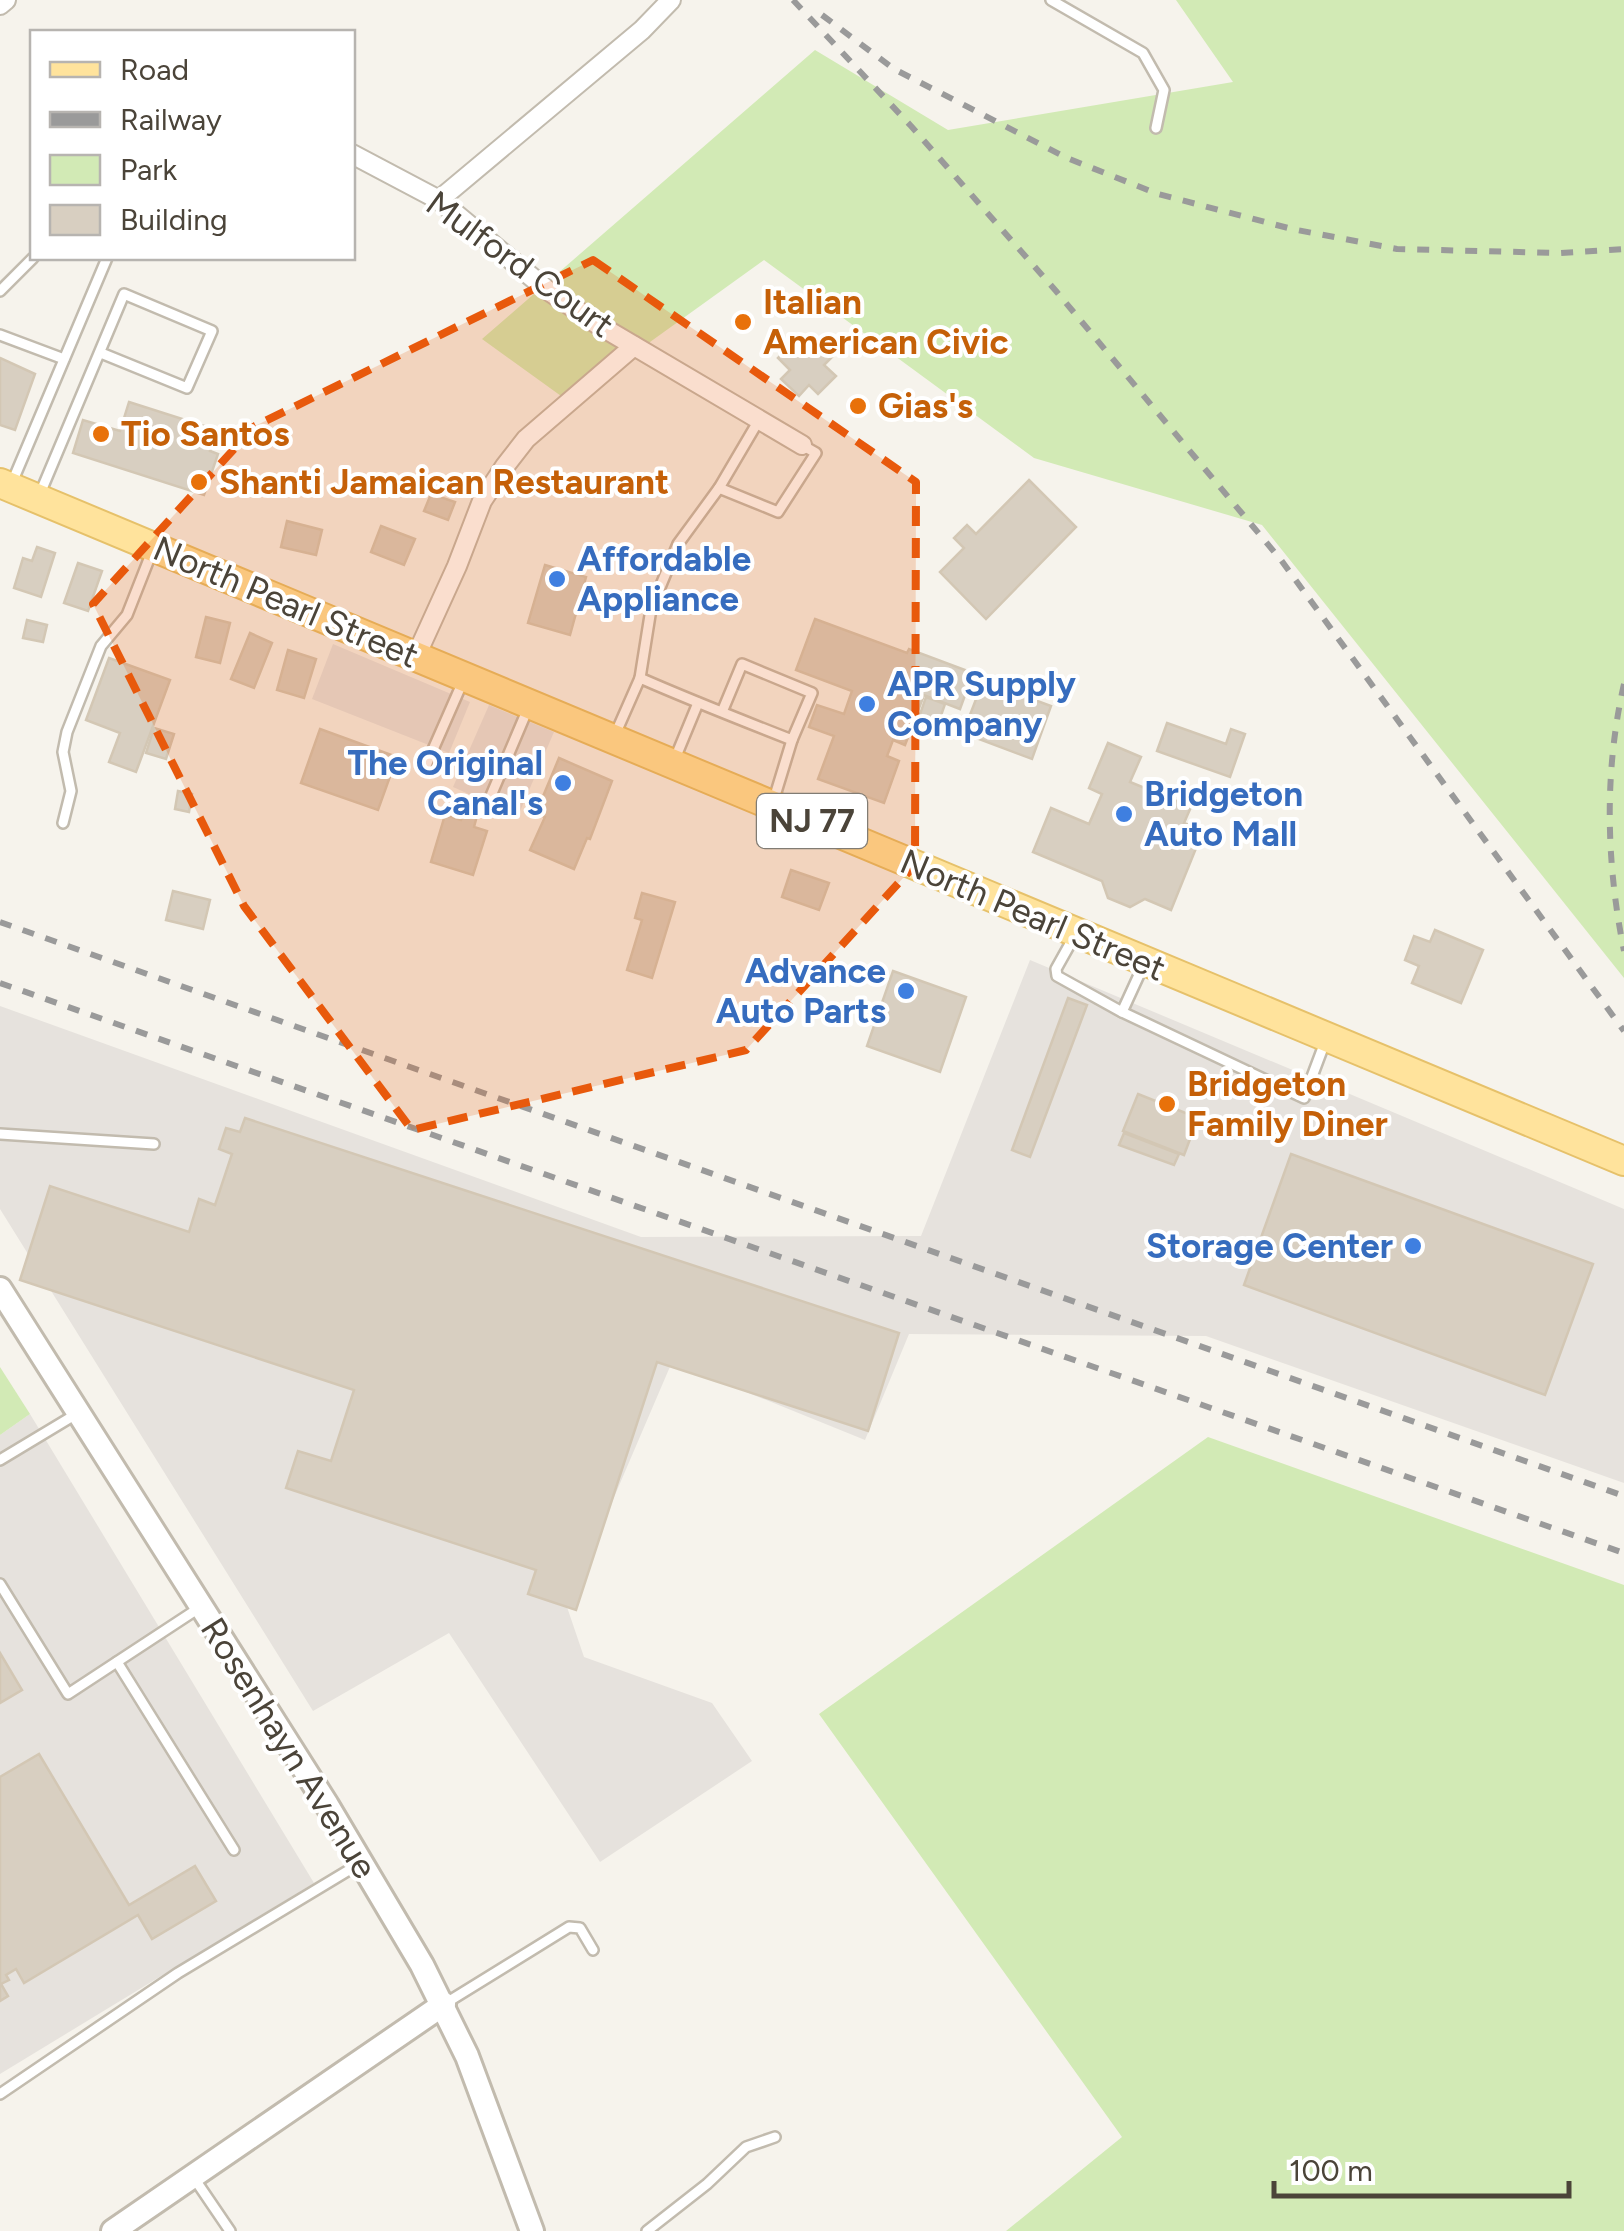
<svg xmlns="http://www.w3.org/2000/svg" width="1624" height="2231" font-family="Figtree,sans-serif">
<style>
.industrial{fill:#e6e2dd}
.green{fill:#d2eab5}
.parking{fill:#e5e3e0}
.building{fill:#d8cfc1;stroke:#d3c7b4;stroke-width:2.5}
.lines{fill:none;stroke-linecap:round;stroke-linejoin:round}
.service-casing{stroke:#c2bbae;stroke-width:14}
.minor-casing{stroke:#c2bbae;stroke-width:22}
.tertiary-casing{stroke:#c2bbae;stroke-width:28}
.primary-casing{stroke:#e6c16a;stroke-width:32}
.service{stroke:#fff;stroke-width:9}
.minor{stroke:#fff;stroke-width:18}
.tertiary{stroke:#fff;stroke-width:22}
.primary{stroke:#ffe39c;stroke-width:28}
.rail{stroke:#9a9a9a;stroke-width:6;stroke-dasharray:12 12;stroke-linecap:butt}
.marked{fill:#e8590c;fill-opacity:0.2;stroke:#e8590c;stroke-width:8;stroke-dasharray:20 12;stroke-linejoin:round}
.food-dot{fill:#e8710a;stroke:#fff;stroke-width:4}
.shop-dot{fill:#3f7fe0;stroke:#fff;stroke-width:4}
.labels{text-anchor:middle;stroke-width:8;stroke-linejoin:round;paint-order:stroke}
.shield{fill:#fff;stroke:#817c74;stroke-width:2.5}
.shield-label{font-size:32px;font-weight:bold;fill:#4b4439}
.street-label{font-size:35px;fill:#4b4439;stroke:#fff}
.food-label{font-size:35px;font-weight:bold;fill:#c56008;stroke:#fff;text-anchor:start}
.shop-label{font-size:35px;font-weight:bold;fill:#366cbe;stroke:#fff;text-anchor:start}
</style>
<rect width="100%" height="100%" fill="#f6f3ec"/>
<g class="industrial">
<path d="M 1030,960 L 1624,1209 L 1624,1483 L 1206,1336 L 909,1334 L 865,1440 L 672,1362 L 567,1607 L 584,1657 L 712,1703 L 752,1761 L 600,1862 L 449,1633 L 313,1711 L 0,1209 L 0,1006 L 641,1237 L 921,1236 Z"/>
<path d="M 30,1414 L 314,1883 L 0,2074 L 0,1435 Z"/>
</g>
<g class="green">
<path d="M 1176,0 L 1624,0 L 1624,978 L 1262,525 L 1034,458 L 764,260 L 568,401 L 482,339 L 815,50 L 948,130 L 1233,82 Z"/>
<path d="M 0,1367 L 30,1414 L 0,1435 Z"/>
<path d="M 1208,1437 L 1624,1585 L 1624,2231 L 1006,2231 L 1122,2137 L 819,1714 Z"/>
</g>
<g class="parking">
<path d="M 333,644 L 470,702 L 449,753 L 312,699 Z"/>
<path d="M 489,705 L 554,732 L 518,816 L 453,787 Z"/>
</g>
<g class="building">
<path d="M 815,339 L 833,356 L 824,365 L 836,376 L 818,394 L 809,385 L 799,396 L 781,379 L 790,370 L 778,358 L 795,340 L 805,350 Z"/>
<path d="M 0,358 L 35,374 L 15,430 L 0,425 Z"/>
<path d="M 129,402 L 217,430 L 210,451 L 218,454 L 204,495 L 73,453 L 83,420 L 120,431 Z"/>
<path d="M 1029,480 L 1076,527 L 986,619 L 940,572 L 964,548 L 954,538 L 967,525 L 976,534 Z"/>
<path d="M 431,494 L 455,502 L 448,520 L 424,511 Z"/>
<path d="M 287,521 L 322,530 L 316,555 L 281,547 Z"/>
<path d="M 381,526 L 415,539 L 404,565 L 371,552 Z"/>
<path d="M 37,547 L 55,553 L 41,597 L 14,588 L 23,558 L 32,561 Z"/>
<path d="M 78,563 L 102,571 L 88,611 L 64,603 Z"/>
<path d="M 545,565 L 586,577 L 570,635 L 528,623 Z"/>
<path d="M 206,617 L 230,623 L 220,663 L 196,657 Z"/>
<path d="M 815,619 L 907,653 L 909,649 L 973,673 L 960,709 L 924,695 L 905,745 L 893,740 L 887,756 L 899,761 L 884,803 L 818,779 L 834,736 L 809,727 L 817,705 L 844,714 L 852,691 L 796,670 Z"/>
<path d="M 27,620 L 47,625 L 43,642 L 23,638 Z"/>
<path d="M 250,633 L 272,643 L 254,688 L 231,679 Z"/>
<path d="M 288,650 L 316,659 L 304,698 L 277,690 Z"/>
<path d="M 109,658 L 170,680 L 136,772 L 109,762 L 120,733 L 86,720 Z"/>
<path d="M 983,681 L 1051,706 L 1032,759 L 963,733 Z"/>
<path d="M 926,697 L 945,704 L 937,727 L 918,720 Z"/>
<path d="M 1167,723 L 1226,744 L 1231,729 L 1245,734 L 1230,777 L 1157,751 Z"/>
<path d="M 154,728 L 174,734 L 166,759 L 146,753 Z"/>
<path d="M 320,729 L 397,757 L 378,810 L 301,783 Z"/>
<path d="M 1108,743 L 1141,757 L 1130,782 L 1191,807 L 1184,823 L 1203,831 L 1171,910 L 1145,899 L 1130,907 L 1108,898 L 1102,881 L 1033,852 L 1051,808 L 1089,824 L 1102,794 L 1089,788 Z"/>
<path d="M 559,758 L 612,781 L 590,839 L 587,838 L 574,869 L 530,850 L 545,817 L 536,813 Z"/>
<path d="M 178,791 L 192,794 L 189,812 L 175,809 Z"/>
<path d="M 465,807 L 478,812 L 474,827 L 487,831 L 473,875 L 431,862 L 445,815 L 461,820 Z"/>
<path d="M 791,870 L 829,883 L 819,910 L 782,897 Z"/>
<path d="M 173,891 L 210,900 L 203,929 L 166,920 Z"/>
<path d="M 642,893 L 675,902 L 652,978 L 627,970 L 642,920 L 635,918 Z"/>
<path d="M 1435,930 L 1483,950 L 1461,1003 L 1412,983 L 1419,966 L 1405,960 L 1414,936 L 1430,942 Z"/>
<path d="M 893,971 L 966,997 L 940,1072 L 867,1046 Z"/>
<path d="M 1068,998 L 1087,1005 L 1030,1157 L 1012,1150 Z"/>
<path d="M 1138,1094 L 1198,1118 L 1184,1155 L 1123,1131 Z"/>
<path d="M 245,1118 L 899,1333 L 868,1431 L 657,1362 L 576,1610 L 528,1594 L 536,1570 L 286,1488 L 298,1451 L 331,1461 L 354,1390 L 20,1280 L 50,1186 L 189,1232 L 199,1199 L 215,1205 L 232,1154 L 219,1149 L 226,1128 L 240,1132 Z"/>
<path d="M 1124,1133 L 1179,1154 L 1174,1165 L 1119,1145 Z"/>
<path d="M 1291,1154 L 1593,1264 L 1545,1395 L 1244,1285 Z"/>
<path d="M 0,1653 L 22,1690 L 0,1703 Z"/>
<path d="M 39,1754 L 129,1905 L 195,1866 L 216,1901 L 152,1939 L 138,1915 L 24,1983 L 16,1969 L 6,1975 L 9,1980 L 1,1984 L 8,1996 L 0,2001 L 0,1777 Z"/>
</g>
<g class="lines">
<defs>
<g id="service">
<path d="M 1051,0 L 1143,53 L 1164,90 L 1156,128"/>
<path d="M 0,291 L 33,258"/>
<path d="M 0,335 L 64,359"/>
<path d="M 11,485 L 107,258"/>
<path d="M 719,488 L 759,420"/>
<path d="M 39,496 L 124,294 L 212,331 L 187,388 L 101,353"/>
<path d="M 640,678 L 651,609 L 678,544 L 719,488 L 778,512 L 816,453 L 802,445"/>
<path d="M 614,737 L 640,678 C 690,700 741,720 792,740 L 812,693 L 742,664 L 722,712"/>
<path d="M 674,761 L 698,703"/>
<path d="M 424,770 L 464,679"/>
<path d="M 490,798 L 529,706"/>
<path d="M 774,799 L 792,740"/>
<path d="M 63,823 L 71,791 L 63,752 L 67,732 L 101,646 L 127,615 L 153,549"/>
<path d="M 1075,935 L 1056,969 L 1057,976 L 1122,1012"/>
<path d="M 1144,964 L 1122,1012 L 1304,1098 L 1325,1042"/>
<path d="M 0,1134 L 154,1144"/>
<path d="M 0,1460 L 78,1413"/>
<path d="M 0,1584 L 68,1694 L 199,1608"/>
<path d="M 117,1662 L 234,1850"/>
<path d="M 446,2003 L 569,1927 L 580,1928 L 593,1950"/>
<path d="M 0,2094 L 178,1973 L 359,1864"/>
<path d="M 194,2178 L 230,2231"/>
<path d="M 647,2231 L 707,2184 L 746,2147 L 775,2137"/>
</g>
<g id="minor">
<path d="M 0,5 L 6,0"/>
<path d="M 352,154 L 439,200 L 546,289 L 597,324 L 802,445"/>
<path d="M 439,200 L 642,30 L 671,0"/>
<path d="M 416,656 L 457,566 L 482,501 L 505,466 L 526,439 L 634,346"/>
</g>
<g id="tertiary">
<path d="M 0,1289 L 327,1805 L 422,1965 L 467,2056 L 532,2231"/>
<path d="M 113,2231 L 444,2004"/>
</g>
<path id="primary" d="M 0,483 L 1624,1161"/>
</defs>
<use href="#service" class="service-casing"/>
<use href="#minor" class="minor-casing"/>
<use href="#tertiary" class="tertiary-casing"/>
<use href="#primary" class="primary-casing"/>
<use href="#service" class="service"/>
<use href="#minor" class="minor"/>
<use href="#tertiary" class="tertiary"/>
<use href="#primary" class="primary"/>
<g class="rail">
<path d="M 793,0 L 911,126 L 1056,291 L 1281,560 L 1624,1031"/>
<path d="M 822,15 L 894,69 L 1067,158 L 1158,194 L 1292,229 L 1397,249 L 1560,253 L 1624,249"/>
<path d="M 1624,684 C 1604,772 1606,862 1624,951"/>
<path d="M 0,922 L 1624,1496"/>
<path d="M 0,983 L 1624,1553"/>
</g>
</g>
<path class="marked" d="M 593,260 L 916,482 L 915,865 L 746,1050 L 412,1130 L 244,906 L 93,604 L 255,426 Z"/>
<g class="food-dot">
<circle cx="743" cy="322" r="10"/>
<circle cx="858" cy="406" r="10"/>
<circle cx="101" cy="434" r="10"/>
<circle cx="199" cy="482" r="10"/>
<circle cx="1167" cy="1104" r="10"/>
</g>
<g class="shop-dot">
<circle cx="557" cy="579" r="10"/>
<circle cx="867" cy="704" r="10"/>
<circle cx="563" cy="783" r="10"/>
<circle cx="1124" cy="814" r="10"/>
<circle cx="906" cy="991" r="10"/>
<circle cx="1413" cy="1246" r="10"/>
</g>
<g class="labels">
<rect class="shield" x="757" y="794" width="110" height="54" rx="8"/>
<g class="shield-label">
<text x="812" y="832">NJ 77</text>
</g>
<g class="street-label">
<text transform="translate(520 264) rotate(36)" y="12">Mulford Court</text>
<text transform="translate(286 602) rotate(23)" y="12">North Pearl Street</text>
<text transform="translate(1033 915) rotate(23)" y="12">North Pearl Street</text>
<text transform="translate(289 1748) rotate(58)" y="12">Rosenhayn Avenue</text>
</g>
<g class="food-label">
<text x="763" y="314">Italian<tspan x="763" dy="40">American Civic</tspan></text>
<text x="878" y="418">Gias's</text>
<text x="121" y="446">Tio Santos</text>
<text x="219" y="494">Shanti Jamaican Restaurant</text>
<text x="1187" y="1096">Bridgeton<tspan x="1187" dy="40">Family Diner</tspan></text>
</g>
<g class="shop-label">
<text x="577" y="571">Affordable<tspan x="577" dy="40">Appliance</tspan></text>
<text x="887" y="696">APR Supply<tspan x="887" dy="40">Company</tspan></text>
<text x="543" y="775" text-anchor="end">The Original<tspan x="543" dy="40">Canal's</tspan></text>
<text x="1144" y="806">Bridgeton<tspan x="1144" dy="40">Auto Mall</tspan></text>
<text x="886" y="983" text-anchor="end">Advance<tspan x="886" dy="40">Auto Parts</tspan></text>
<text x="1393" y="1258" text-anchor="end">Storage Center</text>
</g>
</g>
<rect x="30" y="30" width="325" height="230" fill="#ffffff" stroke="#b7b4b0" stroke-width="2.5"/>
<rect x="50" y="62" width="50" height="15" fill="#ffe39c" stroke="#b7b4b0" stroke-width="2.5"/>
<text x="120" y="80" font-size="30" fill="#4b4439">Road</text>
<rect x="50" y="112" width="50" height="15" fill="#9a9a9a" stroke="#b7b4b0" stroke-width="2.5"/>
<text x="120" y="130" font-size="30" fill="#4b4439">Railway</text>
<rect x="50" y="155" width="50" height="30" fill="#d2eab5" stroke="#b7b4b0" stroke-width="2.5"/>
<text x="120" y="180" font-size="30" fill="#4b4439">Park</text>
<rect x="50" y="205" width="50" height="30" fill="#d8cfc1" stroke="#b7b4b0" stroke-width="2.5"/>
<text x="120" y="230" font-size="30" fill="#4b4439">Building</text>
<path d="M1274 2181v15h295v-15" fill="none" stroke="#4b4439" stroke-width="5"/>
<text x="1289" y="2181" font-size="30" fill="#4b4439" stroke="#ffffff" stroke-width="8" paint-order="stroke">100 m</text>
</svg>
